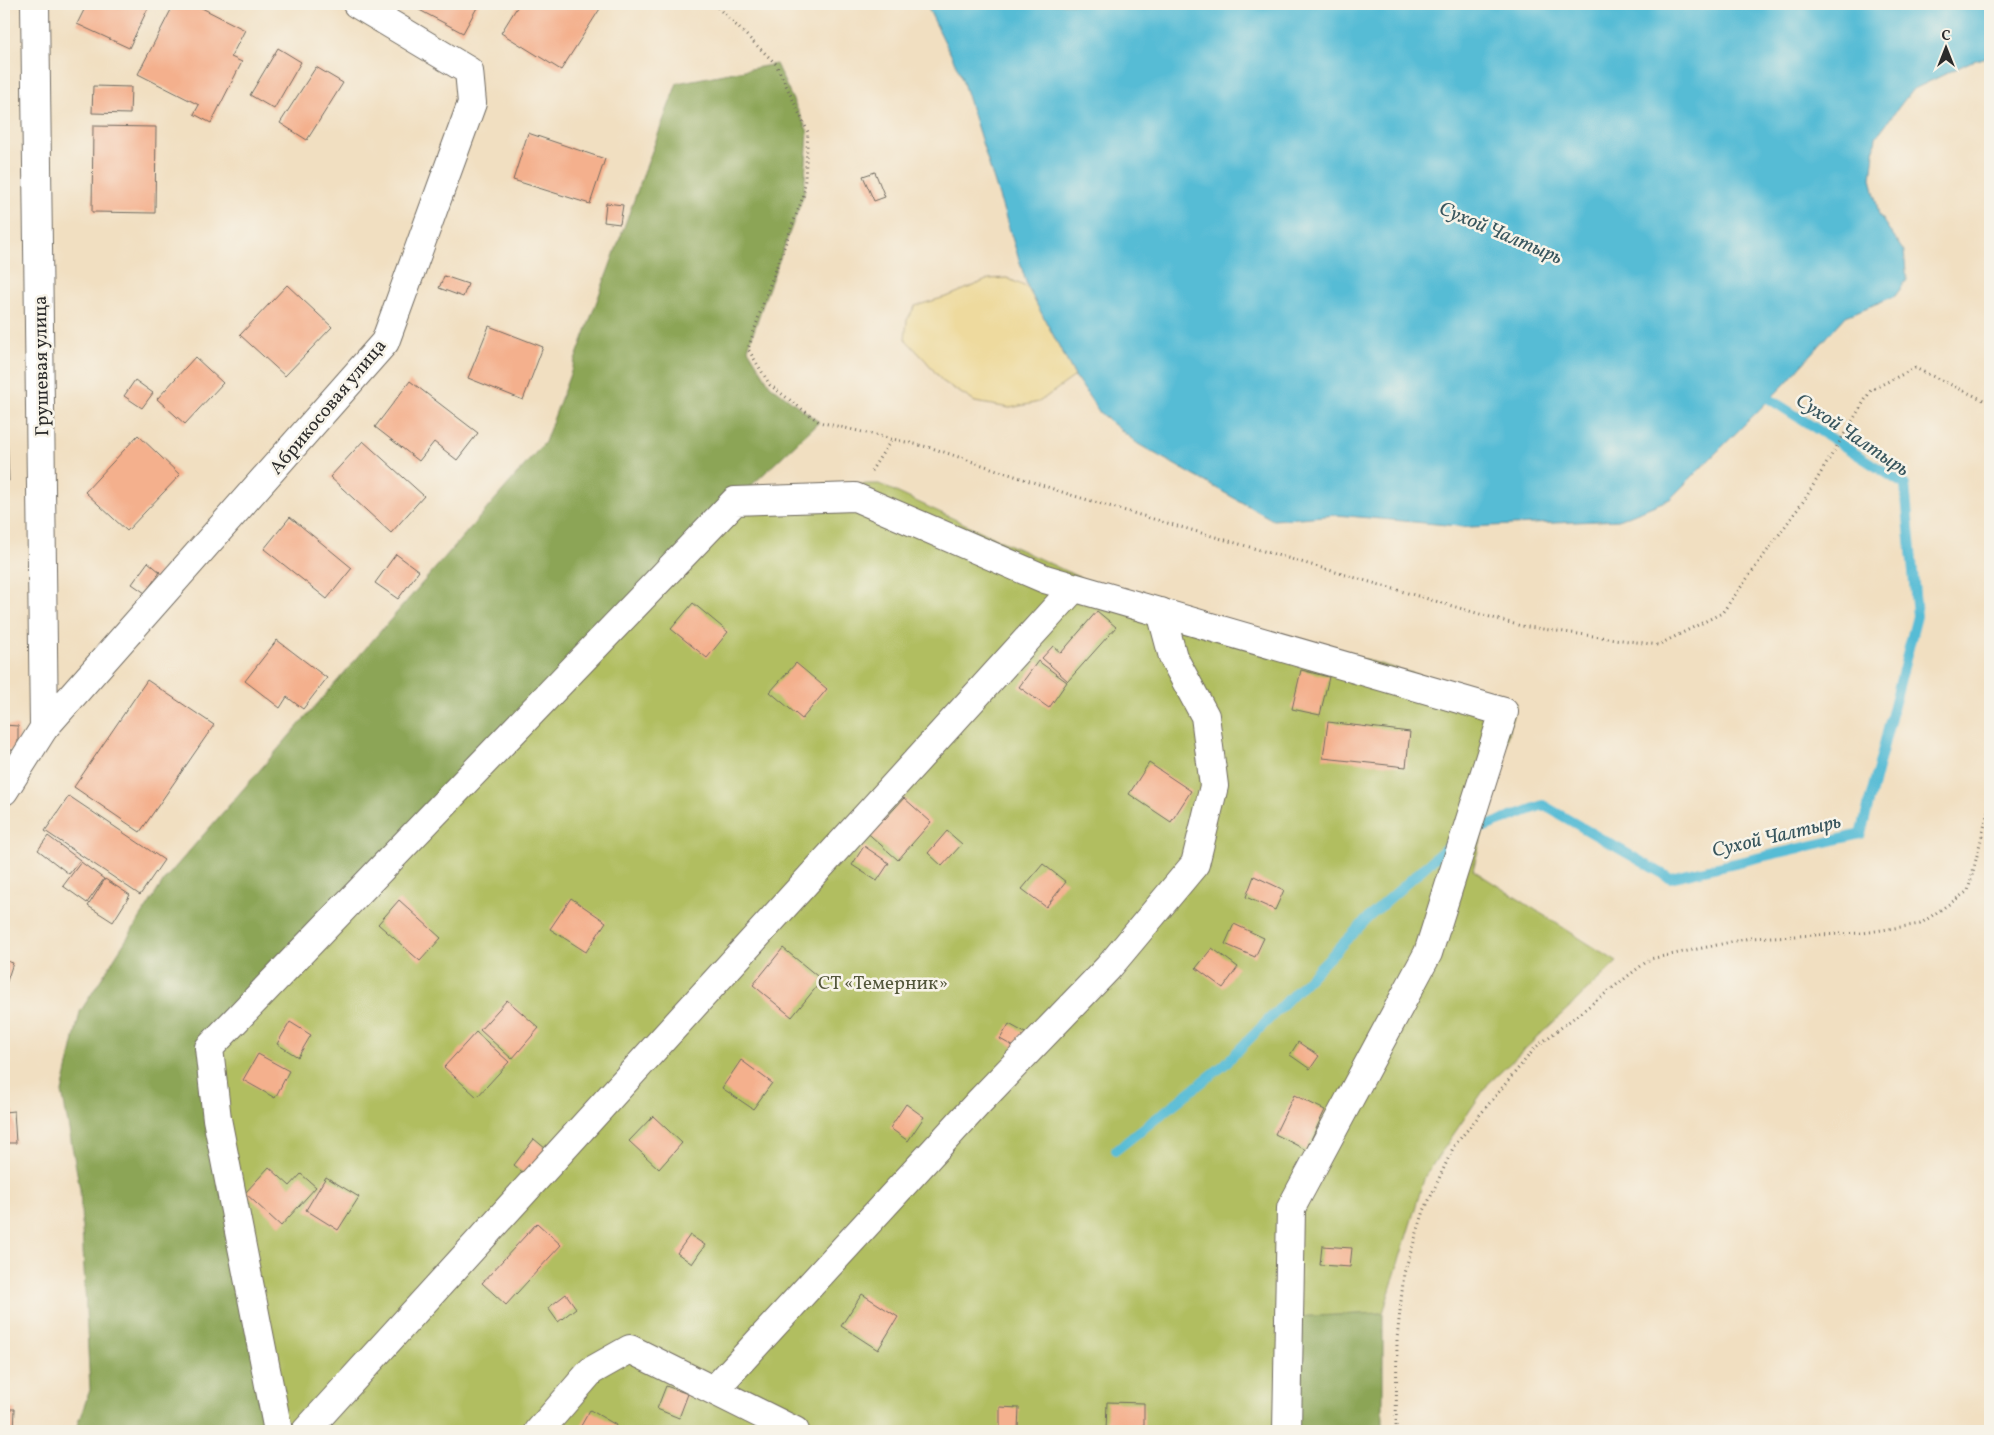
<svg xmlns="http://www.w3.org/2000/svg" width="1994" height="1435" font-family="Vollkorn,serif">
<style>
.green{fill:#b1be60;stroke:#6e7446}
.forest{fill:#8ca556;stroke:#5c6840}
.sand{fill:#eeda9e;stroke:#8c8264}
.water{fill:#57bcd5;stroke:#417480}
.lines{fill:none;stroke-linecap:round;stroke-linejoin:round}
.stream{stroke:#57bcd5;stroke-width:10}
.building{fill:#f4b08d}
.minor-casing{stroke:#706a60;stroke-width:30}
.path{stroke:#706a60;stroke-width:3;stroke-dasharray:1 4;stroke-linecap:butt}
.minor{stroke:#fff;stroke-width:28}
.labels{text-anchor:middle;stroke-width:5;stroke-linejoin:round;paint-order:stroke}
.street-label{font-size:19px;fill:#2b2b2b;stroke:#f7f3e8}
.park-label{font-size:19px;fill:#53573b;stroke:#f7f3e8}
.water-label{font-size:20px;font-style:italic;fill:#38565e;stroke:#f7f3e8}
</style>
<rect width="100%" height="100%" fill="#f7f3e8"/>
<filter id="ink" filterUnits="userSpaceOnUse"><feTurbulence type="fractalNoise" baseFrequency=".02" numOctaves="2"/><feDisplacementMap in="SourceGraphic" scale="10" xChannelSelector="R" yChannelSelector="G"/><feConvolveMatrix kernelMatrix="1 2 1 2 8 2 1 2 1" color-interpolation-filters="sRGB"/></filter>
<filter id="wash" filterUnits="userSpaceOnUse"><feTurbulence type="fractalNoise" baseFrequency=".0096" numOctaves="4" result="noise"/><feDisplacementMap in="SourceGraphic" scale="20" xChannelSelector="R" yChannelSelector="G"/><feGaussianBlur stdDeviation="1.12" result="paint"/><feColorMatrix in="noise" values="0 0 0 0 0 0 0 0 0 0 0 0 0 0 0 0 0 1.4 0 .05"/><feComposite in="paint" operator="in"/></filter>
<g filter="url(#wash)">
<rect width="100%" height="100%" fill="#f1dfc1"/>
<path class="green" d="M 879,484 L 1083,579 L 1516,703 L 1473,870 L 1617,962 L 1488,1084 L 1425,1176 L 1383,1313 L 1294,1317 L 1294,1431 L 280,1431 L 206,1044 L 747,486 Z"/>
<g class="forest">
<path d="M 776,64 L 808,132 L 804,194 L 765,298 L 748,349 L 770,385 L 819,422 L 735,501 L 209,1048 L 280,1431 L 75,1431 L 90,1390 L 80,1189 L 62,1092 L 80,1012 L 165,879 L 545,442 L 677,83 Z"/>
<path d="M 1383,1313 L 1383,1431 L 1294,1431 L 1293,1317 Z"/>
</g>
<path class="sand" d="M 1007,278 L 1028,288 L 1075,376 L 1039,402 L 1010,408 L 975,402 L 942,381 L 926,361 L 905,339 L 907,320 L 915,306 L 949,296 L 989,279 Z"/>
<path class="water" d="M 926,4 L 1990,4 L 1990,56 L 1970,62 L 1912,90 L 1876,137 L 1871,178 L 1879,215 L 1904,252 L 1907,280 L 1895,296 L 1846,316 L 1783,386 L 1670,499 L 1618,520 L 1469,527 L 1337,515 L 1273,520 L 1138,444 L 1100,413 L 1075,376 L 1028,288 L 960,73 Z"/>
<g class="lines">
<g class="stream">
<path d="M 1471,832 L 1543,805 L 1670,878 L 1861,834 L 1917,616 L 1905,485 L 1760,393"/>
<path d="M 1116,1150 L 1224,1065 L 1369,917 L 1456,839"/>
</g>
</g>
<g id="blocks">
<g class="building">
<path d="M 87,4 L 150,4 L 129,48 L 77,24 Z"/>
<path d="M 174,4 L 194,4 L 245,30 L 231,57 L 242,62 L 211,123 L 194,114 L 199,105 L 138,74 Z"/>
<path d="M 408,4 L 479,4 L 463,33 Z"/>
<path d="M 519,4 L 603,4 L 561,70 L 501,33 Z"/>
<path d="M 278,48 L 301,62 L 274,109 L 250,95 Z"/>
<path d="M 316,67 L 343,83 L 307,140 L 280,123 Z"/>
<path d="M 93,86 L 131,87 L 130,114 L 92,113 Z"/>
<path d="M 93,126 L 156,127 L 155,213 L 92,212 Z"/>
<path d="M 528,133 L 605,159 L 590,204 L 513,180 Z"/>
<path d="M 875,172 L 885,197 L 874,201 L 863,176 Z"/>
<path d="M 606,203 L 623,205 L 620,224 L 604,222 Z"/>
<path d="M 444,276 L 468,284 L 463,297 L 439,288 Z"/>
<path d="M 287,285 L 332,327 L 285,376 L 240,335 Z"/>
<path d="M 489,326 L 543,347 L 523,400 L 468,378 Z"/>
<path d="M 195,357 L 223,383 L 185,424 L 157,399 Z"/>
<path d="M 135,380 L 153,393 L 142,408 L 124,396 Z"/>
<path d="M 410,381 L 478,433 L 457,460 L 434,442 L 419,461 L 375,427 Z"/>
<path d="M 4,432 L 7,432 L 9,481 L 4,481 Z"/>
<path d="M 138,435 L 180,475 L 127,531 L 85,492 Z"/>
<path d="M 363,441 L 424,496 L 391,533 L 330,477 Z"/>
<path d="M 290,517 L 352,568 L 327,599 L 264,549 Z"/>
<path d="M 396,554 L 419,571 L 398,599 L 375,583 Z"/>
<path d="M 148,562 L 160,572 L 145,593 L 132,584 Z"/>
<path d="M 693,603 L 728,632 L 707,658 L 671,629 Z"/>
<path d="M 1097,611 L 1116,627 L 1068,681 L 1042,658 L 1053,646 L 1061,653 Z"/>
<path d="M 277,640 L 327,678 L 303,709 L 287,697 L 280,708 L 245,681 Z"/>
<path d="M 1038,661 L 1067,682 L 1049,708 L 1019,687 Z"/>
<path d="M 796,663 L 827,689 L 802,719 L 770,692 Z"/>
<path d="M 1301,670 L 1329,677 L 1320,715 L 1292,709 Z"/>
<path d="M 147,680 L 214,725 L 140,832 L 74,787 Z"/>
<path d="M 1328,722 L 1410,732 L 1406,767 L 1323,758 Z"/>
<path d="M 4,725 L 18,726 L 18,750 L 4,750 Z"/>
<path d="M 1149,763 L 1191,791 L 1171,822 L 1129,794 Z"/>
<path d="M 69,796 L 164,860 L 140,895 L 45,831 Z"/>
<path d="M 904,798 L 931,822 L 898,860 L 863,829 L 878,813 L 885,819 Z"/>
<path d="M 947,831 L 962,844 L 942,866 L 928,853 Z"/>
<path d="M 48,836 L 80,860 L 69,874 L 38,850 Z"/>
<path d="M 864,846 L 889,863 L 877,881 L 852,865 Z"/>
<path d="M 81,862 L 104,879 L 87,903 L 63,886 Z"/>
<path d="M 1043,864 L 1066,882 L 1046,907 L 1022,889 Z"/>
<path d="M 1254,876 L 1284,890 L 1275,910 L 1246,897 Z"/>
<path d="M 105,879 L 130,895 L 113,922 L 88,906 Z"/>
<path d="M 571,898 L 606,922 L 586,952 L 550,929 Z"/>
<path d="M 399,900 L 441,938 L 420,961 L 378,924 Z"/>
<path d="M 1234,924 L 1264,938 L 1255,957 L 1225,944 Z"/>
<path d="M 783,948 L 822,980 L 792,1017 L 753,985 Z"/>
<path d="M 1212,948 L 1238,967 L 1223,988 L 1196,968 Z"/>
<path d="M 4,960 L 13,963 L 4,990 Z"/>
<path d="M 507,1000 L 539,1028 L 512,1059 L 480,1030 Z"/>
<path d="M 290,1022 L 311,1035 L 298,1057 L 277,1044 Z"/>
<path d="M 1009,1024 L 1027,1034 L 1018,1049 L 1000,1039 Z"/>
<path d="M 476,1032 L 509,1062 L 477,1097 L 444,1067 Z"/>
<path d="M 1298,1042 L 1319,1056 L 1310,1069 L 1290,1055 Z"/>
<path d="M 258,1054 L 289,1071 L 275,1098 L 243,1080 Z"/>
<path d="M 741,1060 L 772,1083 L 753,1109 L 722,1088 Z"/>
<path d="M 1294,1095 L 1325,1110 L 1306,1150 L 1275,1134 Z"/>
<path d="M 906,1104 L 924,1117 L 908,1141 L 890,1128 Z"/>
<path d="M 14,1111 L 16,1143 L 4,1143 L 4,1112 Z"/>
<path d="M 653,1116 L 682,1143 L 659,1169 L 629,1141 Z"/>
<path d="M 534,1139 L 546,1149 L 526,1175 L 514,1165 Z"/>
<path d="M 269,1167 L 290,1186 L 301,1174 L 316,1187 L 281,1226 L 245,1193 Z"/>
<path d="M 326,1177 L 359,1197 L 338,1230 L 306,1210 Z"/>
<path d="M 537,1223 L 561,1245 L 506,1305 L 482,1283 Z"/>
<path d="M 690,1235 L 705,1245 L 692,1264 L 677,1253 Z"/>
<path d="M 1322,1246 L 1352,1248 L 1350,1267 L 1320,1265 Z"/>
<path d="M 566,1294 L 576,1308 L 558,1322 L 548,1308 Z"/>
<path d="M 862,1294 L 898,1317 L 878,1350 L 841,1326 Z"/>
<path d="M 666,1386 L 688,1394 L 679,1418 L 657,1409 Z"/>
<path d="M 1107,1402 L 1144,1403 L 1144,1431 L 1106,1431 Z"/>
<path d="M 1000,1407 L 1019,1408 L 1018,1429 L 1000,1428 Z"/>
<path d="M 4,1409 L 15,1409 L 14,1431 L 4,1431 Z"/>
<path d="M 590,1410 L 616,1425 L 613,1431 L 578,1431 Z"/>
</g>
</g>
</g>
<g filter="url(#ink)">
<use href="#blocks" fill-opacity="0" stroke="#706a60" stroke-width="1"/>
<g class="lines">
<defs>
<g id="minor">
<path d="M 35,4 L 44,728"/>
<path d="M 4,791 L 44,728 L 385,342 L 472,103 L 469,71 L 357,4"/>
<path d="M 714,1390 L 979,1102 L 1108,968 L 1195,864 L 1214,786 L 1205,716 L 1173,657 L 1161,612"/>
<path d="M 278,1431 L 217,1119 L 209,1048 L 735,501 L 855,497 L 1045,579 L 1504,712 L 1428,953 L 1291,1208 L 1287,1431"/>
<path d="M 306,1431 L 1074,588"/>
<path d="M 539,1431 L 591,1371 L 630,1349 L 795,1431"/>
</g>
</defs>
<use href="#minor" class="minor-casing"/>
<g class="path">
<path d="M 714,4 L 776,64 L 808,132 L 804,194 L 765,298 L 748,349 L 770,385 L 819,422 L 932,448 L 1071,495 L 1521,626 L 1658,645 L 1722,613 L 1805,499 L 1871,390 L 1915,368 L 1990,403"/>
<path d="M 871,471 L 892,439"/>
<path d="M 1396,1431 L 1397,1339 L 1404,1273 L 1424,1211 L 1454,1146 L 1536,1047 L 1650,959 L 1750,938 L 1863,933 L 1920,924 L 1968,891 L 1989,808 L 1990,794"/>
</g>
<use href="#minor" class="minor"/>
</g>
</g>
<g class="labels">
<g class="street-label">
<text transform="translate(40 366) rotate(-91)" y="7">Грушевая улица</text>
<text transform="translate(327 406) rotate(-50)" y="7">Абрикосовая улица</text>
</g>
<g class="park-label">
<text x="883" y="989">СТ «Темерник»</text>
</g>
<g class="water-label">
<text transform="translate(1501 232) rotate(23)" y="7">Сухой Чалтырь</text>
<text transform="translate(1853 434) rotate(34)" y="7">Сухой Чалтырь</text>
<text transform="translate(1776 835) rotate(-13)" y="7">Сухой Чалтырь</text>
</g>
</g>
<rect width="1994" height="1435" fill="none" stroke="#f7f3e8" stroke-width="20"/>
<g transform="translate(1946 48)" stroke="#f7f3e8" stroke-width="4" paint-order="stroke">
<path d="M0-4L9 19L0 12L-9 19Z" fill="#2b2b2b"/>
<text y="-8" font-size="14" font-weight="bold" text-anchor="middle" fill="#2b2b2b">С</text>
</g>
</svg>
